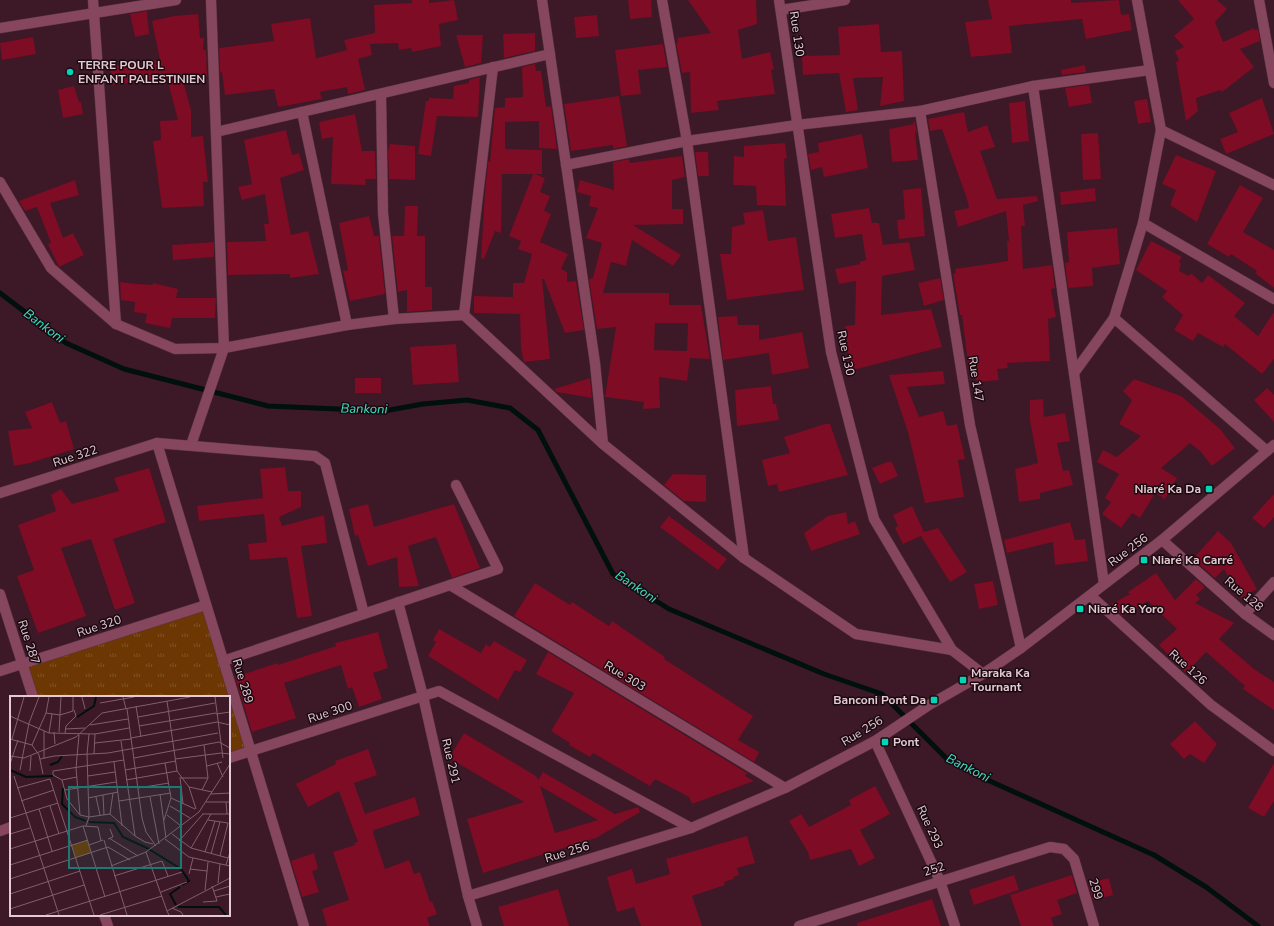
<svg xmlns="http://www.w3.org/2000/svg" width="1274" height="926" font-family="'Nunito Sans',sans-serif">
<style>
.park{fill:url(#park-tufts)}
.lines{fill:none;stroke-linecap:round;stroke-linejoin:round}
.stream{stroke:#00100c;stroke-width:5}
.building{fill:#7d0c24;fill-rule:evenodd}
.minor-casing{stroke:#583442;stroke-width:11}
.tertiary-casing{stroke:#583442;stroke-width:11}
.minor{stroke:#86465e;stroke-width:10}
.tertiary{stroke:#86465e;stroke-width:10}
.poi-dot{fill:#01d5b7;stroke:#1a0a10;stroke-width:1.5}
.labels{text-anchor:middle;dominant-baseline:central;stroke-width:3;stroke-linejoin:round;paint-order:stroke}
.street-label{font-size:12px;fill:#e4cad2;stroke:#1a0a10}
.poi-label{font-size:12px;font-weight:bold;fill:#e4cad2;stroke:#1a0a10;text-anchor:start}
.water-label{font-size:13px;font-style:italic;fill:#3de1c4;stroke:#1a0a10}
.inset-river{fill:none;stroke:#00100c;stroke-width:2}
.inset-road{fill:none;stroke:#805f6b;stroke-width:1}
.view{fill:#1a7a73;fill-opacity:0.15;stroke:#1a7a73;stroke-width:2}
.inset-edge{fill:none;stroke:#e4cad2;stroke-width:2}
</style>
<defs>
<pattern id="park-tufts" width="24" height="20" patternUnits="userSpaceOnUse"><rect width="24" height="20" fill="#6c3702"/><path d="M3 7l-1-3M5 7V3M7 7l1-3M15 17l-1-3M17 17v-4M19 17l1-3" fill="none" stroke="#815326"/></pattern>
</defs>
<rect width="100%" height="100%" fill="#3d1827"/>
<polygon class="park" points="206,605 251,751 229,758 229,697 33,697 23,664"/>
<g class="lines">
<polyline class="stream" points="0,293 66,343 124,369 268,406 384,411 423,404 467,400 510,408 538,430 613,574 669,609 824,674 882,694 946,758 981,777 1154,855 1206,887 1258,926"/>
</g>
<g class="building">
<polygon points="412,0 429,0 429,3 454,0 458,20 439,24 441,46 412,52 411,48 399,50 398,43 370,44 372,55 358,59 365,90 348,94 347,87 320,92 322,99 278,107 274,89 225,95 222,72 220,73 219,48 274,41 271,24 310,18 316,58 329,55 347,50 344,40 375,33 374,5 412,3"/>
<polygon points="628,0 651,0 652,17 630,19"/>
<polygon points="688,0 756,0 757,24 738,30 742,59 770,52 774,69 771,70 775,94 717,101 719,110 691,113 690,72 682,73 676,43 678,43 677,38 711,33"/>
<polygon points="988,0 1071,0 1071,3 1119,0 1121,15 1129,14 1132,30 1086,39 1082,19 1009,26 1012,53 971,57 965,22 992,19"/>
<polygon points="1178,0 1217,0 1227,9 1215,22 1223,42 1254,28 1254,30 1258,29 1260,41 1240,49 1254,67 1222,92 1220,90 1196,98 1198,111 1186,121 1176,62 1179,61 1175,51 1184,47 1174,36 1194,19"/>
<polygon points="147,11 149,34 135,37 130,14"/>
<polygon points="198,14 200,38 204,38 203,50 206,50 207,76 183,81 191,110 191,137 203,136 208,182 203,182 204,206 162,208 153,141 161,140 160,121 178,120 168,82 155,84 155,80 112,85 110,66 160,60 152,21 174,16"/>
<polygon points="597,15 599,36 576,38 574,17"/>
<polygon points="879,24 881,52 902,51 904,101 880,106 883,77 853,78 858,110 846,112 839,73 803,75 802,56 840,55 838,27"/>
<polygon points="535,33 535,51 504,58 503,34"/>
<polygon points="456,35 483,35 481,63 465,67"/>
<polygon points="33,37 36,54 2,60 0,43"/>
<polygon points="663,44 667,67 638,70 641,94 621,96 615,50"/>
<polygon points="535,64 536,71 541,71 546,107 551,106 557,149 539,148 539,121 505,122 505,149 542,150 542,174 535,174 545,178 540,192 550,196 544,211 551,214 540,242 568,254 561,269 567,272 567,282 576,281 584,330 565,333 544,279 542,279 550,359 524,362 521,349 520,314 474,313 474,296 513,297 513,283 524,283 532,254 518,249 521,241 509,236 533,174 502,174 501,233 495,231 484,259 481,258 485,193 488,162 490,162 495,108 505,107 505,98 523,97 522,67"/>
<polygon points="1085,65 1086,72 1062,75 1061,70"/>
<polygon points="480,77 478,117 437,116 431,156 418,154 426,101 429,101 429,98 453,99 454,86 469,83 469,80"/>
<polygon points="1089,85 1092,103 1069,107 1065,88"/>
<polygon points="74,86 79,102 81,102 83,114 63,118 58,90"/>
<polygon points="619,96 627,146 613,149 613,145 571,151 564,104"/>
<polygon points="1262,98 1274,134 1226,154 1220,139 1238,132 1229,113"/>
<polygon points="1147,99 1151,122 1138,124 1134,101"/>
<polygon points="1025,101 1029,141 1012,143 1009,103"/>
<polygon points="964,112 968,132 987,125 995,147 980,151 997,199 1037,196 1038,201 1023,205 1025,226 1021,226 1023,269 1052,265 1055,288 1051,289 1056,317 1048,319 1050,361 1007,363 1008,368 997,369 999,380 977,382 974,370 969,370 962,315 960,315 953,274 956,273 955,269 1008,261 1007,241 1009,241 1006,211 958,227 954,211 969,208 967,199 942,129 930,131 928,119"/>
<polygon points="355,114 362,151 375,151 376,179 365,179 366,185 331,184 333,137 322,139 319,122"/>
<polygon points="913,122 915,122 917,134 915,132 918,160 892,162 889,129 914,124"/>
<polygon points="286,130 292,155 299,153 304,170 280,178 291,235 308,231 319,274 290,278 290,274 228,275 227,242 266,241 264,224 269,224 265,194 242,200 238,187 252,184 244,140"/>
<polygon points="1098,133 1101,179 1083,180 1081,134"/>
<polygon points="862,134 868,168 824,177 822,167 811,170 808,154 819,152 818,143"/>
<polygon points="785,143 787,158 784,159 786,206 757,205 756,186 733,185 734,156 744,157 744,146"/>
<polygon points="390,144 415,146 415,180 389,179 388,151"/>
<polygon points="695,152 708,152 709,176 698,176"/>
<polygon points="1176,155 1216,171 1197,222 1170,205 1176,190 1162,184"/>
<path d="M682 156 685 177 672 180V209H683V224L633 225 681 255 673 266 632 240 626 266 611 262 603 293H669V305H701L710 359 690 358 687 381 659 377 660 408 643 409 644 402 605 397 616 327 597 329 589 279 593 278 602 243 586 238 598 208 589 206 591 196 577 192 580 180 614 190 613 162 629 159 630 163ZM655 323H688L687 351 654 350Z"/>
<polygon points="75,180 79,195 50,203 63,238 73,233 84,255 59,267 48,244 51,243 37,207 25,211 19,201"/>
<polygon points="1240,185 1263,198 1243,232 1274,250 1274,288 1255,273 1257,271 1231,254 1229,257 1207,244"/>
<polygon points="921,188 925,236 899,239 897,220 905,219 903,190"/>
<polygon points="1095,188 1096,201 1061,205 1060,192"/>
<polygon points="405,206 418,206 417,236 425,236 425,287 432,287 432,310 407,312 407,290 398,292 392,236 404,236"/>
<polygon points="869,208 872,223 879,223 883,245 909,242 915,270 882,276 881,315 931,309 942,347 853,370 852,365 849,365 845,326 855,325 856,281 839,284 835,269 860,264 860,262 866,260 862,234 835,238 831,214"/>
<polygon points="763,210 768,241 796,237 804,290 727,300 720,254 731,254 732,227 745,224 743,213"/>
<polygon points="369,216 374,236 379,236 385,294 350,301 343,271 348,270 339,223"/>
<polygon points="1117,228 1120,264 1092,268 1093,286 1068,288 1065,263 1069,262 1067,232"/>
<polygon points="1151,241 1182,257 1179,262 1181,264 1179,271 1189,276 1191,273 1202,283 1208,275 1245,303 1234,316 1258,336 1274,312 1274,359 1262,374 1225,344 1223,347 1198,333 1193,341 1174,330 1183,315 1162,297 1167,291 1136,270"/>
<polygon points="214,242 214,257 173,260 172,245"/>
<polygon points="940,278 944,300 924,306 918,283"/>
<polygon points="120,282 137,284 153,285 153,283 178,289 176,298 216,298 215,318 172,318 170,328 145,323 147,314 134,312 135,302 121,300"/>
<polygon points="737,316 738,325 759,325 759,340 802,332 809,368 772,375 769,353 723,360 718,317"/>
<polygon points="456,344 459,382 413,385 410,347"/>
<polygon points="943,371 945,384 907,387 919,417 943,411 947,426 957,424 965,459 958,460 964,497 925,503 908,432 889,375"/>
<rect x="355" y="378" width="26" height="15"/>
<polygon points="590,378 592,398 557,392 554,389"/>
<polygon points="1134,379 1181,396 1220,429 1235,448 1212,466 1201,452 1190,443 1161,468 1177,478 1165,499 1155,493 1140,518 1132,513 1121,528 1102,514 1111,502 1105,498 1119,474 1097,462 1103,450 1117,457 1141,436 1119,424 1132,400 1123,391"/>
<polygon points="771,386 773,404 776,404 779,420 737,426 735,390"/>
<polygon points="1267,388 1274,395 1274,422 1254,400"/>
<polygon points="1043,399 1044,417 1065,413 1070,441 1057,443 1063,471 1069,470 1073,485 1040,493 1040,499 1019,502 1015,469 1038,463 1030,421 1030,400"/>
<polygon points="52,402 60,423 66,421 74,449 30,463 14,466 8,431 32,428 25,412"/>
<polygon points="825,424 830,424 848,475 779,492 777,484 768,486 762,460 790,453 784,437"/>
<polygon points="887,462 892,462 898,476 880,484 872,468"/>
<polygon points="285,467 288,491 301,491 301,507 279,517 282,526 324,515 327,543 301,546 312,616 297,618 287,557 250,560 248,544 267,542 264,514 199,521 197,506 263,498 260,469"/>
<polygon points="149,468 166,522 113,539 135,603 115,610 91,539 61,548 86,616 38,633 17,576 34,570 18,525 56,511 51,495 61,489 72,504 119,491 114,478"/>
<polygon points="673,474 706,475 706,502 684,501 664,485"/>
<polygon points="1274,494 1274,517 1264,528 1252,518"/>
<polygon points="368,504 374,527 454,504 480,568 452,578 436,537 408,546 419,586 399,587 397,557 368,566 358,535 355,536 349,509"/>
<polygon points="912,506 924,532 938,528 967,572 950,582 921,536 903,544 895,528 898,526 893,515"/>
<polygon points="846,512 848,524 855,521 860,534 811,551 804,533 828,516"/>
<polygon points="669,516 727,559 718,570 660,527"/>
<polygon points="1070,522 1075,540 1085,539 1088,561 1055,565 1053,542 1007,553 1004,540"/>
<polygon points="1218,531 1231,543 1257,589 1241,598 1224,569 1215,578 1193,559"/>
<polygon points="1156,573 1175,600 1196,579 1205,587 1196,595 1200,599 1195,603 1234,623 1219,639 1254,669 1274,682 1274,710 1243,689 1245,686 1206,652 1186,673 1159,645 1177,629 1148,601 1122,616 1114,608 1112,604 1130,594 1128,592"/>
<polygon points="993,581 998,605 979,609 974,584"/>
<polygon points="535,583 570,605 572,602 609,626 612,621 665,657 664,659 753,716 738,740 759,752 754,762 514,616"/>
<polygon points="439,629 481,653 486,644 490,647 494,641 527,660 520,672 515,670 498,700 428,656 436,642 433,640"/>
<polygon points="378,632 388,668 373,673 382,699 359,707 352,687 348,689 341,665 284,683 296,718 252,732 235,677 278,663 278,665 336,646 335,643"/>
<polygon points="548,652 747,773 745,776 754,781 692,804 689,797 655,779 650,786 593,753 590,757 569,745 570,743 551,731 574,693 536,674"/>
<polygon points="1195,721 1217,744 1204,763 1190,754 1184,759 1170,744"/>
<path d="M464 733 536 776 538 780 543 772 615 814 638 807 640 812 596 838 483 873 467 819 524 802 449 758ZM540 786 598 820 555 833Z"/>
<polygon points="368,749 377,775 354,783 365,814 415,797 420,815 374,830 373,833 385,869 409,860 414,874 420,872 430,902 432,901 437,914 427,918 430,926 327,926 322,909 349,900 333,852 355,845 354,843 358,842 339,791 308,807 296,784 336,764 335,761"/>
<polygon points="1274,763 1274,801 1264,817 1248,808"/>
<polygon points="875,786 890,814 860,830 875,858 859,866 851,849 810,860 808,852 789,821 801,814 809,827 851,805 849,800"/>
<polygon points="747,836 755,863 737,868 739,875 733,877 734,879 724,882 725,885 692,896 702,926 641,926 634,907 617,912 607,877 632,869 636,884 670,874 666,859"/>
<polygon points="314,853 318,869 312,871 319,892 302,897 291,861"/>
<polygon points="1014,875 1019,890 974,905 969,890"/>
<polygon points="1072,875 1077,893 1057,900 1062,914 1051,918 1054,926 1021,926 1010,895"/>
<polygon points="1109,878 1113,895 1093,900 1088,883"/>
<polygon points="558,889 569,926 504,926 498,907"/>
<polygon points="932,899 941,926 857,926 857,923"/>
</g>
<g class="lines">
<g class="minor-casing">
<g id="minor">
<polyline points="93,0 116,324"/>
<polyline points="542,0 595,363 603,444"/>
<polyline points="662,0 687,141 744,558"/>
<polyline points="779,0 831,352 874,519 952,650 983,674"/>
<polyline points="1259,0 1274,83"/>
<polyline points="781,10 845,0"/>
<polyline points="0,28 176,0"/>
<polyline points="1033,86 1104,584"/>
<polyline points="381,94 383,213 394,319"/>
<polyline points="920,111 970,425 1021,648"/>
<polyline points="302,112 347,325"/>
<polyline points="1161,130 1274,185"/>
<polyline points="216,132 550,54"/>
<polyline points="566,165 687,141 797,125 920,111 1033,86 1150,70"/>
<polyline points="0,182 51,268 116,324 175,349 224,348 347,325 394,319 464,315 603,444 744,558 856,634 952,650"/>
<polyline points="1143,223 1274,299"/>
<polyline points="464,315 493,67"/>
<polyline points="1114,318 1267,451"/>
<polyline points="1074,373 1114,318 1143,223 1161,130 1137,0"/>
<polyline points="157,443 304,926"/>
<polyline points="191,445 224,348 211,0"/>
<polyline points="0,493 157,443 315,456 325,463 364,614"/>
<polyline points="1162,540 1245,614 1274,635"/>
<polyline points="450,585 785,788"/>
<polyline points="0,594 33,697"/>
<polyline points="1091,596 1211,705 1274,751"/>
<polyline points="398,602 423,696 468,896"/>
<polyline points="1245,614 1274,582"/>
<polyline points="223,661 498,569 456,485"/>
<polyline points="0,671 206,605"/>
<polyline points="875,741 940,881 955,926"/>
<polyline points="229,758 439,691 691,828"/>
<polyline points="0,831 11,827"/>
<polyline points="104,915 108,926"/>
<polyline points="799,926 1050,847 1064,849 1074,859 1094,926"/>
</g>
</g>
<g class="tertiary-casing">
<polyline id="tertiary" points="477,926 468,896 691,828 785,788 875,741 929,705 983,674 1021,648 1162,540 1274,445"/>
</g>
<use href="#minor" class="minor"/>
<use href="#tertiary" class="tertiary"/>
</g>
<g class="poi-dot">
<circle cx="70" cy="72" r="4"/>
<rect x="1205" y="485" width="8" height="8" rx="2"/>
<rect x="1140" y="556" width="8" height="8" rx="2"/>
<rect x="1076" y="605" width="8" height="8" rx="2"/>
<rect x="959" y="676" width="8" height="8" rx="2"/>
<rect x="930" y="696" width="8" height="8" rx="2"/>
<rect x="881" y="738" width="8" height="8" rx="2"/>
</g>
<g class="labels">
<g class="street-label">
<text transform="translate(797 34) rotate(82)">Rue 130</text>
<text transform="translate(846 353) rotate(78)">Rue 130</text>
<text transform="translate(976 379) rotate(81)">Rue 147</text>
<text transform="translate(75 456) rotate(-18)">Rue 322</text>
<text transform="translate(1128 550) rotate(-37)">Rue 256</text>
<text transform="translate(1244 594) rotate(40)">Rue 128</text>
<text transform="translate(99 626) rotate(-18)">Rue 320</text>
<text transform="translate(29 642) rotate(72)">Rue 287</text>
<text transform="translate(1188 667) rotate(42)">Rue 126</text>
<text transform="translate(625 676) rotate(31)">Rue 303</text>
<text transform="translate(243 681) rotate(73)">Rue 289</text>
<text transform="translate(330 712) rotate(-18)">Rue 300</text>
<text transform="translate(862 731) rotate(-31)">Rue 256</text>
<text transform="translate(451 761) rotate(77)">Rue 291</text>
<text transform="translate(930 827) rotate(65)">Rue 293</text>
<text transform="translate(567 852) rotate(-17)">Rue 256</text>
<text transform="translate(934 869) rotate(-17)">252</text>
<text transform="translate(1096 889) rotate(73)">299</text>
</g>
<g class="poi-label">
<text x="78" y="65">TERRE POUR L<tspan x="78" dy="14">ENFANT PALESTINIEN</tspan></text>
<text x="1201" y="489" text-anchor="end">Niaré Ka Da</text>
<text x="1152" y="560">Niaré Ka Carré</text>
<text x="1088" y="609">Niaré Ka Yoro</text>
<text x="971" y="673">Maraka Ka<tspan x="971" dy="14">Tournant</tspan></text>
<text x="926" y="700" text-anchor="end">Banconi Pont Da</text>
<text x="893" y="742">Pont</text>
</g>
<g class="water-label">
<text transform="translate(44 326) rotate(37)">Bankoni</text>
<text transform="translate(364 409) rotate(1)">Bankoni</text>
<text transform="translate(636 587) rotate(34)">Bankoni</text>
<text transform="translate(968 768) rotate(27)">Bankoni</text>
</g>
</g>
<g transform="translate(10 696)">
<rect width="220" height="220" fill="#3d1827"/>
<path d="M78 144 81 157 66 162 61 149Z" fill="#6c3702"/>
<path class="inset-river" d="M67 21 84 10 86 1M40 69 48 66 52 60M0 74 16 81 43 80M53 92 52 108 65 121 76 125M79 126 104 127 113 141 137 152 171 173 179 185 172 189M166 209 160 198 170 191M168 211H209L216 219"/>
<path class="inset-road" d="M72 1 75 13M113 1 116 13M205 1 213 62M157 5 167 75 179 91 186 113M90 7 124 1M126 10 131 41M117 13 132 122 136 136 146 150M36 17 50 19 63 15V1M206 18 220 16M0 20 39 37 85 38 119 32M128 21 205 7M80 29 118 23M129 30 206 17M55 33 75 32M44 36 45 48M49 36 51 1M39 37 42 18M55 37 56 30 66 20 64 14M69 39 66 72 70 119M121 42 207 26 220 29M0 43 22 49 29 59 33 78M2 43 14 1M111 45 125 140M85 47 121 43M22 49 36 17 39 1M194 49 198 82M84 58 85 38M0 60 14 62 66 41 92 17 180 1M34 62V35M124 62 209 46 220 52M30 63 44 60 98 57 208 37M165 63 211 57 220 58M104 66 112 130M207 67 213 81M0 68 8 44M197 70 212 66M10 74 19 27 29 1M115 74 166 65M20 75 21 60M4 80 49 219M78 80 105 76M67 81 52 84 43 79V75L114 64M170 81 173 108M171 82H198L192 94M52 84 57 103 70 119 79 121 100 118 125 140 135 146 143 148M116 84 167 75M179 91 202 96M7 92 40 83 84 219M128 92 159 87M55 94 106 86M150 98 156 142M201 98 220 97M93 99 94 119M86 101 90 119M140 101 149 148M78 102 108 96M161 102 185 113M11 105 44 94M109 105 161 97M196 106H220M216 106 217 118M40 110 49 138M160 110 180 122M29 113 42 155M100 118 103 97M192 118H220M157 119 171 130M0 122 48 107M154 124 161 102 155 67M198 124 218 127M73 130 95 201M76 130 79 121 77 58 79 38M0 138 20 132M162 138 181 152 218 162M99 142 128 160M98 143 103 141 100 133M155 143 179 161 220 170M94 144 117 219M169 145 193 118M79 149 93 144M181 152 201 118M0 153 73 130 88 131 91 145M136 156 157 215M195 156 205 125M201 158 210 126M210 160 218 127M0 169 78 144M216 169 220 156M101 170 136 156 189 116 220 68M180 173 197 175M179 178 183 162M104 180 152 165 158 180M0 183 98 151 120 164M208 187 210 168M195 194 198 166M204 195 220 190M151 196 177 186M0 198 70 175M206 201 220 198M193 206 207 205 202 190M162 212 171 216 173 219M0 213 74 189M36 219 172 176M90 219 152 200M159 219 157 215 220 182"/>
<path class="view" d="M59 91H171V172H59Z"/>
<rect width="220" height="220" class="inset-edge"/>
</g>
</svg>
